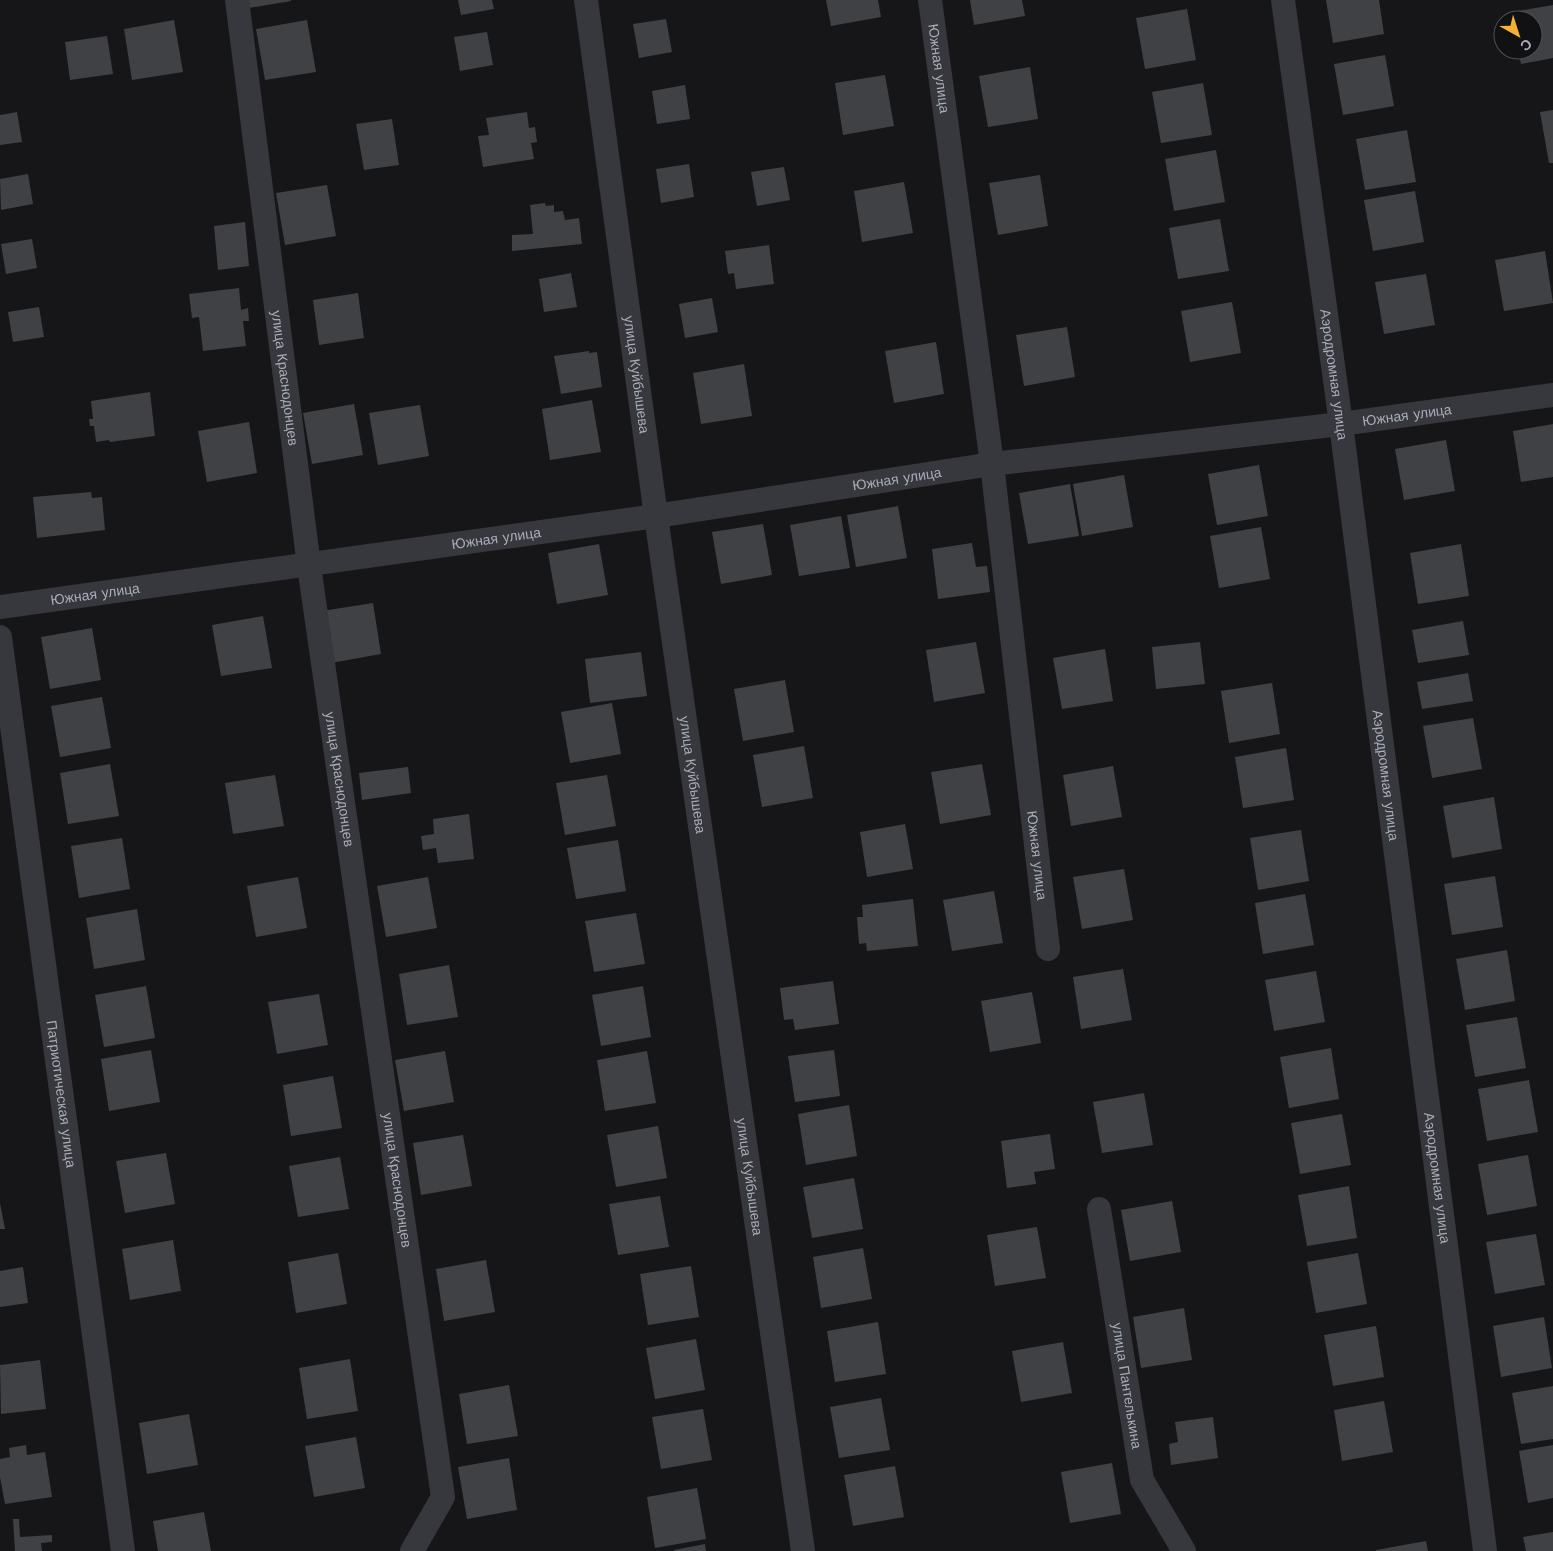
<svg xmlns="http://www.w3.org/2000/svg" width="1553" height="1551" font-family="'Work Sans',sans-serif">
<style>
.building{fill:#404145}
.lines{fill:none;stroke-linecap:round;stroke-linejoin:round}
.street{stroke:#37383d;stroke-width:24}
.labels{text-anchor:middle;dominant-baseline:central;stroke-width:4;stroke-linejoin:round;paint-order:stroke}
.street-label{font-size:14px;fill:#a8adb8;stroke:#111113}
</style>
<rect width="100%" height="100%" fill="#161618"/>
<g class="building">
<polygon points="247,0 291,0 291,1 249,8"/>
<polygon points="458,0 492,0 494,9 461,15"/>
<polygon points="826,0 878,0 881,17 831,26"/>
<polygon points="970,0 1022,0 1025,16 974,25"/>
<polygon points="1326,0 1379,0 1384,34 1333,43"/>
<polygon points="1553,5 1553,58 1521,64 1518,50 1533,50 1533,20 1513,20 1512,12"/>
<polygon points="1187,9 1196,60 1145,69 1136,18"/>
<polygon points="666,19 672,52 639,58 633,24"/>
<polygon points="174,20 183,72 132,80 124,29"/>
<polygon points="307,20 316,72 265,80 256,29"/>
<polygon points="487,32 493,65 460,71 454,37"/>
<polygon points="107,36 113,74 70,80 65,42"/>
<polygon points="1385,55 1394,106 1343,115 1334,64"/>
<polygon points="1030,67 1038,119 988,127 979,76"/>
<polygon points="885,75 894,126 843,135 835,83"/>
<polygon points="1203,83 1212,135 1161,143 1152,92"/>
<polygon points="685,85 690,119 657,124 652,91"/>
<polygon points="1553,110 1553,163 1549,163 1540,112"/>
<polygon points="17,112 22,142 0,145 0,115"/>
<polygon points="527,112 529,128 535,127 537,142 531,143 534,159 483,167 478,136 489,135 486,118"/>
<polygon points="392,119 399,165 364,170 356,124"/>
<polygon points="1407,130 1416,182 1365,190 1356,139"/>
<polygon points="1216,150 1225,202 1174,211 1165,159"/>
<polygon points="689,164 694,197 661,203 656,169"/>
<polygon points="784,167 790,200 757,206 751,172"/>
<polygon points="28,174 33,204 1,210 0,179"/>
<polygon points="1040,175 1048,226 998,235 989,183"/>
<polygon points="904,182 913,233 862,242 854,191"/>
<polygon points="327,185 336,236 285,245 276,193"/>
<polygon points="1415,191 1424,242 1373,251 1364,200"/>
<polygon points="545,203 546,206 554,205 554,212 563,211 565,220 579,218 582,244 512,251 512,235 533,234 530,205"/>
<polygon points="1220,219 1229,271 1178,279 1169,228"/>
<polygon points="245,222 249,266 218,270 214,226"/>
<polygon points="32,239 37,268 6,274 1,244"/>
<polygon points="769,245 774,284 736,289 734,273 728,274 725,251"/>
<polygon points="1545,251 1553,303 1504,311 1495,260"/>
<polygon points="571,273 577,307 544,312 539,279"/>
<polygon points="1426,274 1435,325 1384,334 1375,282"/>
<polygon points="239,288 241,310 248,308 249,321 243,321 246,346 203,351 199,317 192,318 189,294"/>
<polygon points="358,293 364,338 319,345 313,300"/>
<polygon points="712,298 718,332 685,338 679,304"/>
<polygon points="1232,302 1241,353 1190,362 1181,311"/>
<polygon points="39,307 44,337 13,342 8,312"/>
<polygon points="1067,327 1075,377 1024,386 1016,335"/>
<polygon points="936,342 944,394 894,403 885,351"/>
<polygon points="589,351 589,353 597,352 602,387 561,394 554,356"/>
<polygon points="744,364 752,416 701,424 693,373"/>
<polygon points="150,392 155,436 110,442 109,440 96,442 94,426 90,426 89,419 93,419 91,401"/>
<polygon points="592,400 601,452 550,460 542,409"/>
<polygon points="354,404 363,455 312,464 303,413"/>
<polygon points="420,405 429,456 378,465 369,413"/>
<polygon points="249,422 257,473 207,482 198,431"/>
<polygon points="1553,424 1553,477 1521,482 1513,431"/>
<polygon points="1446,440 1455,491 1404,500 1395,449"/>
<polygon points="1259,465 1268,516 1217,525 1208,474"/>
<polygon points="1124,475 1133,527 1082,536 1073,484"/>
<polygon points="1070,484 1079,536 1028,544 1019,493"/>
<polygon points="91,492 92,498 102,497 105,530 37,538 33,497"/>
<polygon points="898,506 907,558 856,567 847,515"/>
<polygon points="841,516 850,568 799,576 790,525"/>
<polygon points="763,524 772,575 721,584 712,532"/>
<polygon points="1261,527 1270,579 1219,588 1210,536"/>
<polygon points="972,543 976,567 987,566 990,592 938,599 932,549"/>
<polygon points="599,544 608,595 557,604 548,553"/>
<polygon points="1461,544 1469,596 1418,604 1410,553"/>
<polygon points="373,603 381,654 331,663 322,611"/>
<polygon points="263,616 272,668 221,676 212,625"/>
<polygon points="1463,621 1469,655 1418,663 1412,630"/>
<polygon points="92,628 101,680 50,689 41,637"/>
<polygon points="976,642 985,693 934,702 926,650"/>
<polygon points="1200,642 1205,684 1156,689 1152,647"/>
<polygon points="1105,649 1113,701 1062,709 1053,658"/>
<polygon points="641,652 647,696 590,703 585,659"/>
<polygon points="1468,673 1473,701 1422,709 1417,682"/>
<polygon points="785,680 794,732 743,741 734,689"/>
<polygon points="1272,683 1280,734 1229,743 1221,691"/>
<polygon points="102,697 111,748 60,757 51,706"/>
<polygon points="612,703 621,754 570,763 561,712"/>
<polygon points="1473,718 1482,769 1432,778 1423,726"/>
<polygon points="804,746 813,798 762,807 753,755"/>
<polygon points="1286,748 1294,800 1243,808 1235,757"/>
<polygon points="110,764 119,816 68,824 60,773"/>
<polygon points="982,764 991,815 940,824 931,772"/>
<polygon points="1113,766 1122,817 1071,826 1063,775"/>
<polygon points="408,767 411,793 362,800 359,773"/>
<polygon points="275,775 284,826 233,834 225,783"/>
<polygon points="607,775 616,826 565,835 556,783"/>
<polygon points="1494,797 1502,849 1452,858 1443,806"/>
<polygon points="469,814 474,859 438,863 436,848 423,850 421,836 434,834 433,819"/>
<polygon points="905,824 913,869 867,877 860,832"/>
<polygon points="1301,830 1309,881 1258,890 1250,838"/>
<polygon points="122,838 130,889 79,898 71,846"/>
<polygon points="618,840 626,891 576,899 567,848"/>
<polygon points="1124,869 1133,920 1082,929 1073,877"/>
<polygon points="1495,876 1503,927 1452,935 1444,884"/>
<polygon points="298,877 307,928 256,937 247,886"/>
<polygon points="428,877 437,928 386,937 377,886"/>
<polygon points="994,891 1003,943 952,951 943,900"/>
<polygon points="1305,894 1314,945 1263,954 1255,903"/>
<polygon points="913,899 918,946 867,951 866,943 859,944 857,917 863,917 862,905"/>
<polygon points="137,909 145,960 94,969 86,918"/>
<polygon points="636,913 645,964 594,972 585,921"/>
<polygon points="1507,950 1515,1001 1465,1010 1456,959"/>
<polygon points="449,965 458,1017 407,1025 399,974"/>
<polygon points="1123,969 1132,1020 1081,1029 1073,977"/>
<polygon points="1316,971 1325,1022 1274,1031 1265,980"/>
<polygon points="833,981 839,1024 795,1030 793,1019 784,1020 780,988"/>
<polygon points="146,986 155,1038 104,1047 95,995"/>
<polygon points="643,986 651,1037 601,1046 592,995"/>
<polygon points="1032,992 1041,1043 990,1052 981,1001"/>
<polygon points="319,994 328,1045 277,1054 268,1002"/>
<polygon points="1517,1017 1526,1068 1475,1077 1466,1025"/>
<polygon points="1331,1048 1339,1099 1289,1108 1280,1057"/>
<polygon points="151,1050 160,1102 109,1111 101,1059"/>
<polygon points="834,1050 840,1096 795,1102 788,1056"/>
<polygon points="445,1051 454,1102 404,1111 395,1060"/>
<polygon points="647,1051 656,1103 605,1111 597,1060"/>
<polygon points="333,1076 342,1128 291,1136 283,1085"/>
<polygon points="1529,1080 1538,1132 1487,1141 1478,1089"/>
<polygon points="1144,1093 1153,1145 1102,1153 1093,1102"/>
<polygon points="849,1105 857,1156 806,1165 798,1114"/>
<polygon points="1342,1114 1351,1165 1300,1174 1291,1123"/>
<polygon points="658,1126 667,1178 616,1187 607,1135"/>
<polygon points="1050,1134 1055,1169 1034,1172 1036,1184 1007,1188 1001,1141"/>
<polygon points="463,1135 472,1186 421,1195 413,1143"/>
<polygon points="166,1153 175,1204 125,1213 116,1161"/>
<polygon points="1528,1155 1537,1206 1487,1215 1478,1164"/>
<polygon points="340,1157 349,1209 298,1217 289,1166"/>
<polygon points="854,1178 863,1229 812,1238 803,1187"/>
<polygon points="1349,1186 1357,1238 1307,1246 1298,1195"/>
<polygon points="660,1196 669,1247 618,1255 609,1204"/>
<polygon points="1172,1201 1181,1252 1130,1261 1121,1210"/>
<polygon points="0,1203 5,1229 0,1229"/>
<polygon points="1037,1227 1046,1278 995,1286 987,1235"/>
<polygon points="1536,1234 1545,1285 1495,1294 1486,1242"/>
<polygon points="173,1240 181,1291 130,1300 122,1249"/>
<polygon points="863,1248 872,1299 821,1308 813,1257"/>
<polygon points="338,1253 347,1304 296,1313 288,1262"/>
<polygon points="1358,1253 1367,1304 1316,1313 1307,1262"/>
<polygon points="486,1260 495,1312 444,1321 436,1269"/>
<polygon points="691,1266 699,1317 648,1325 640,1274"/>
<polygon points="23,1267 28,1303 0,1307 0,1271"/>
<polygon points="1184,1308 1192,1360 1141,1368 1133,1317"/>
<polygon points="1544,1317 1552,1368 1501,1377 1493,1326"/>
<polygon points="878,1322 886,1374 835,1382 827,1331"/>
<polygon points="1376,1326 1384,1377 1333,1386 1324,1335"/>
<polygon points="696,1339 705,1390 655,1399 646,1348"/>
<polygon points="1063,1342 1072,1393 1021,1402 1012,1351"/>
<polygon points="350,1359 358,1411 307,1419 299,1368"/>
<polygon points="40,1360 46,1409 1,1414 0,1365"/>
<polygon points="509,1385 518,1436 467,1444 459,1394"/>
<polygon points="1553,1386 1553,1439 1521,1444 1512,1393"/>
<polygon points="881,1398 890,1450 839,1458 830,1407"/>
<polygon points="1384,1401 1393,1452 1342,1461 1334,1410"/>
<polygon points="703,1409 712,1460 661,1469 652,1417"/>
<polygon points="189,1414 198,1465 147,1474 139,1423"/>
<polygon points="1213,1417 1218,1458 1171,1465 1169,1444 1178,1442 1175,1422"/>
<polygon points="356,1437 365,1488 314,1497 305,1446"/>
<polygon points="26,1445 27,1455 45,1452 52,1497 5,1504 0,1477 0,1459 10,1457 9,1448"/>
<polygon points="1553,1445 1553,1498 1528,1503 1519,1451"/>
<polygon points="509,1458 517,1510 467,1519 458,1467"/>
<polygon points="1112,1463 1121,1514 1070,1523 1061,1472"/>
<polygon points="895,1466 904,1517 853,1526 844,1475"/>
<polygon points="697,1488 706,1539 655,1548 647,1497"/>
<polygon points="204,1512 211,1551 158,1551 153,1521"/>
<polygon points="13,1519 19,1519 20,1537 52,1535 52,1542 41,1543 42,1551 15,1551"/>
<polygon points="1553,1532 1553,1551 1526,1551 1523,1537"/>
<polygon points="1426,1541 1428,1551 1376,1551 1376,1550"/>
<polygon points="705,1544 706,1551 674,1551 674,1550"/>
</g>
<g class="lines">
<g class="street">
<path id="s1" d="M237 0 309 566 443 1497 412 1551"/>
<path id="s2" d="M586 0 656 516 803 1551"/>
<path id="s3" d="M930 0 992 464 1048 949"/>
<path id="s4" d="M1283 0 1341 424 1485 1551"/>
<path id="s5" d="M0 607 656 516 992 464 1341 424 1553 395"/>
<path id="s6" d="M0 637 123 1551"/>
<path id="s7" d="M1099 1209 1142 1480 1184 1551"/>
</g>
</g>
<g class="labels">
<g class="street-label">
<text stroke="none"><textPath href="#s3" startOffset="69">Южная улица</textPath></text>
<text stroke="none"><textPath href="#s4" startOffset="378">Аэродромная улица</textPath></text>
<text stroke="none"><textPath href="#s2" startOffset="378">улица Куйбышева</textPath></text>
<text stroke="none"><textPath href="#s1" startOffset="381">улица Краснодонцев</textPath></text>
<text stroke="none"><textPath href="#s5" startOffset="1420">Южная улица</textPath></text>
<text stroke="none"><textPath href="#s5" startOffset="906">Южная улица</textPath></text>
<text stroke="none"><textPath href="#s5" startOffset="501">Южная улица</textPath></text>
<text stroke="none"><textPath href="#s5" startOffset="96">Южная улица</textPath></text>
<text stroke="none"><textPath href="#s4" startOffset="782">Аэродромная улица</textPath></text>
<text stroke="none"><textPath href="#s2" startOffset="782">улица Куйбышева</textPath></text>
<text stroke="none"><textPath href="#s1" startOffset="786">улица Краснодонцев</textPath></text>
<text stroke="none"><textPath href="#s3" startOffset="862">Южная улица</textPath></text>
<text stroke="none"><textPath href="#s6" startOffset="461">Патриотическая улица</textPath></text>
<text stroke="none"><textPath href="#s2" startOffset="1188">улица Куйбышева</textPath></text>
<text stroke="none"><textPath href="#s4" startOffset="1188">Аэродромная улица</textPath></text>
<text stroke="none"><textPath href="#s1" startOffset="1191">улица Краснодонцев</textPath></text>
<text stroke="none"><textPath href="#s7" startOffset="179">улица Пантелькина</textPath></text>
</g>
</g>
<g transform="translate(1518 35) rotate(141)"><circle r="24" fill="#111113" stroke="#4d4f55"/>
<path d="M0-4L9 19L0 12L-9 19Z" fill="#f2b134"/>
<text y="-8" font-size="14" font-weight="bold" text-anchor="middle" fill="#a8adb8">С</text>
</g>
</svg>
